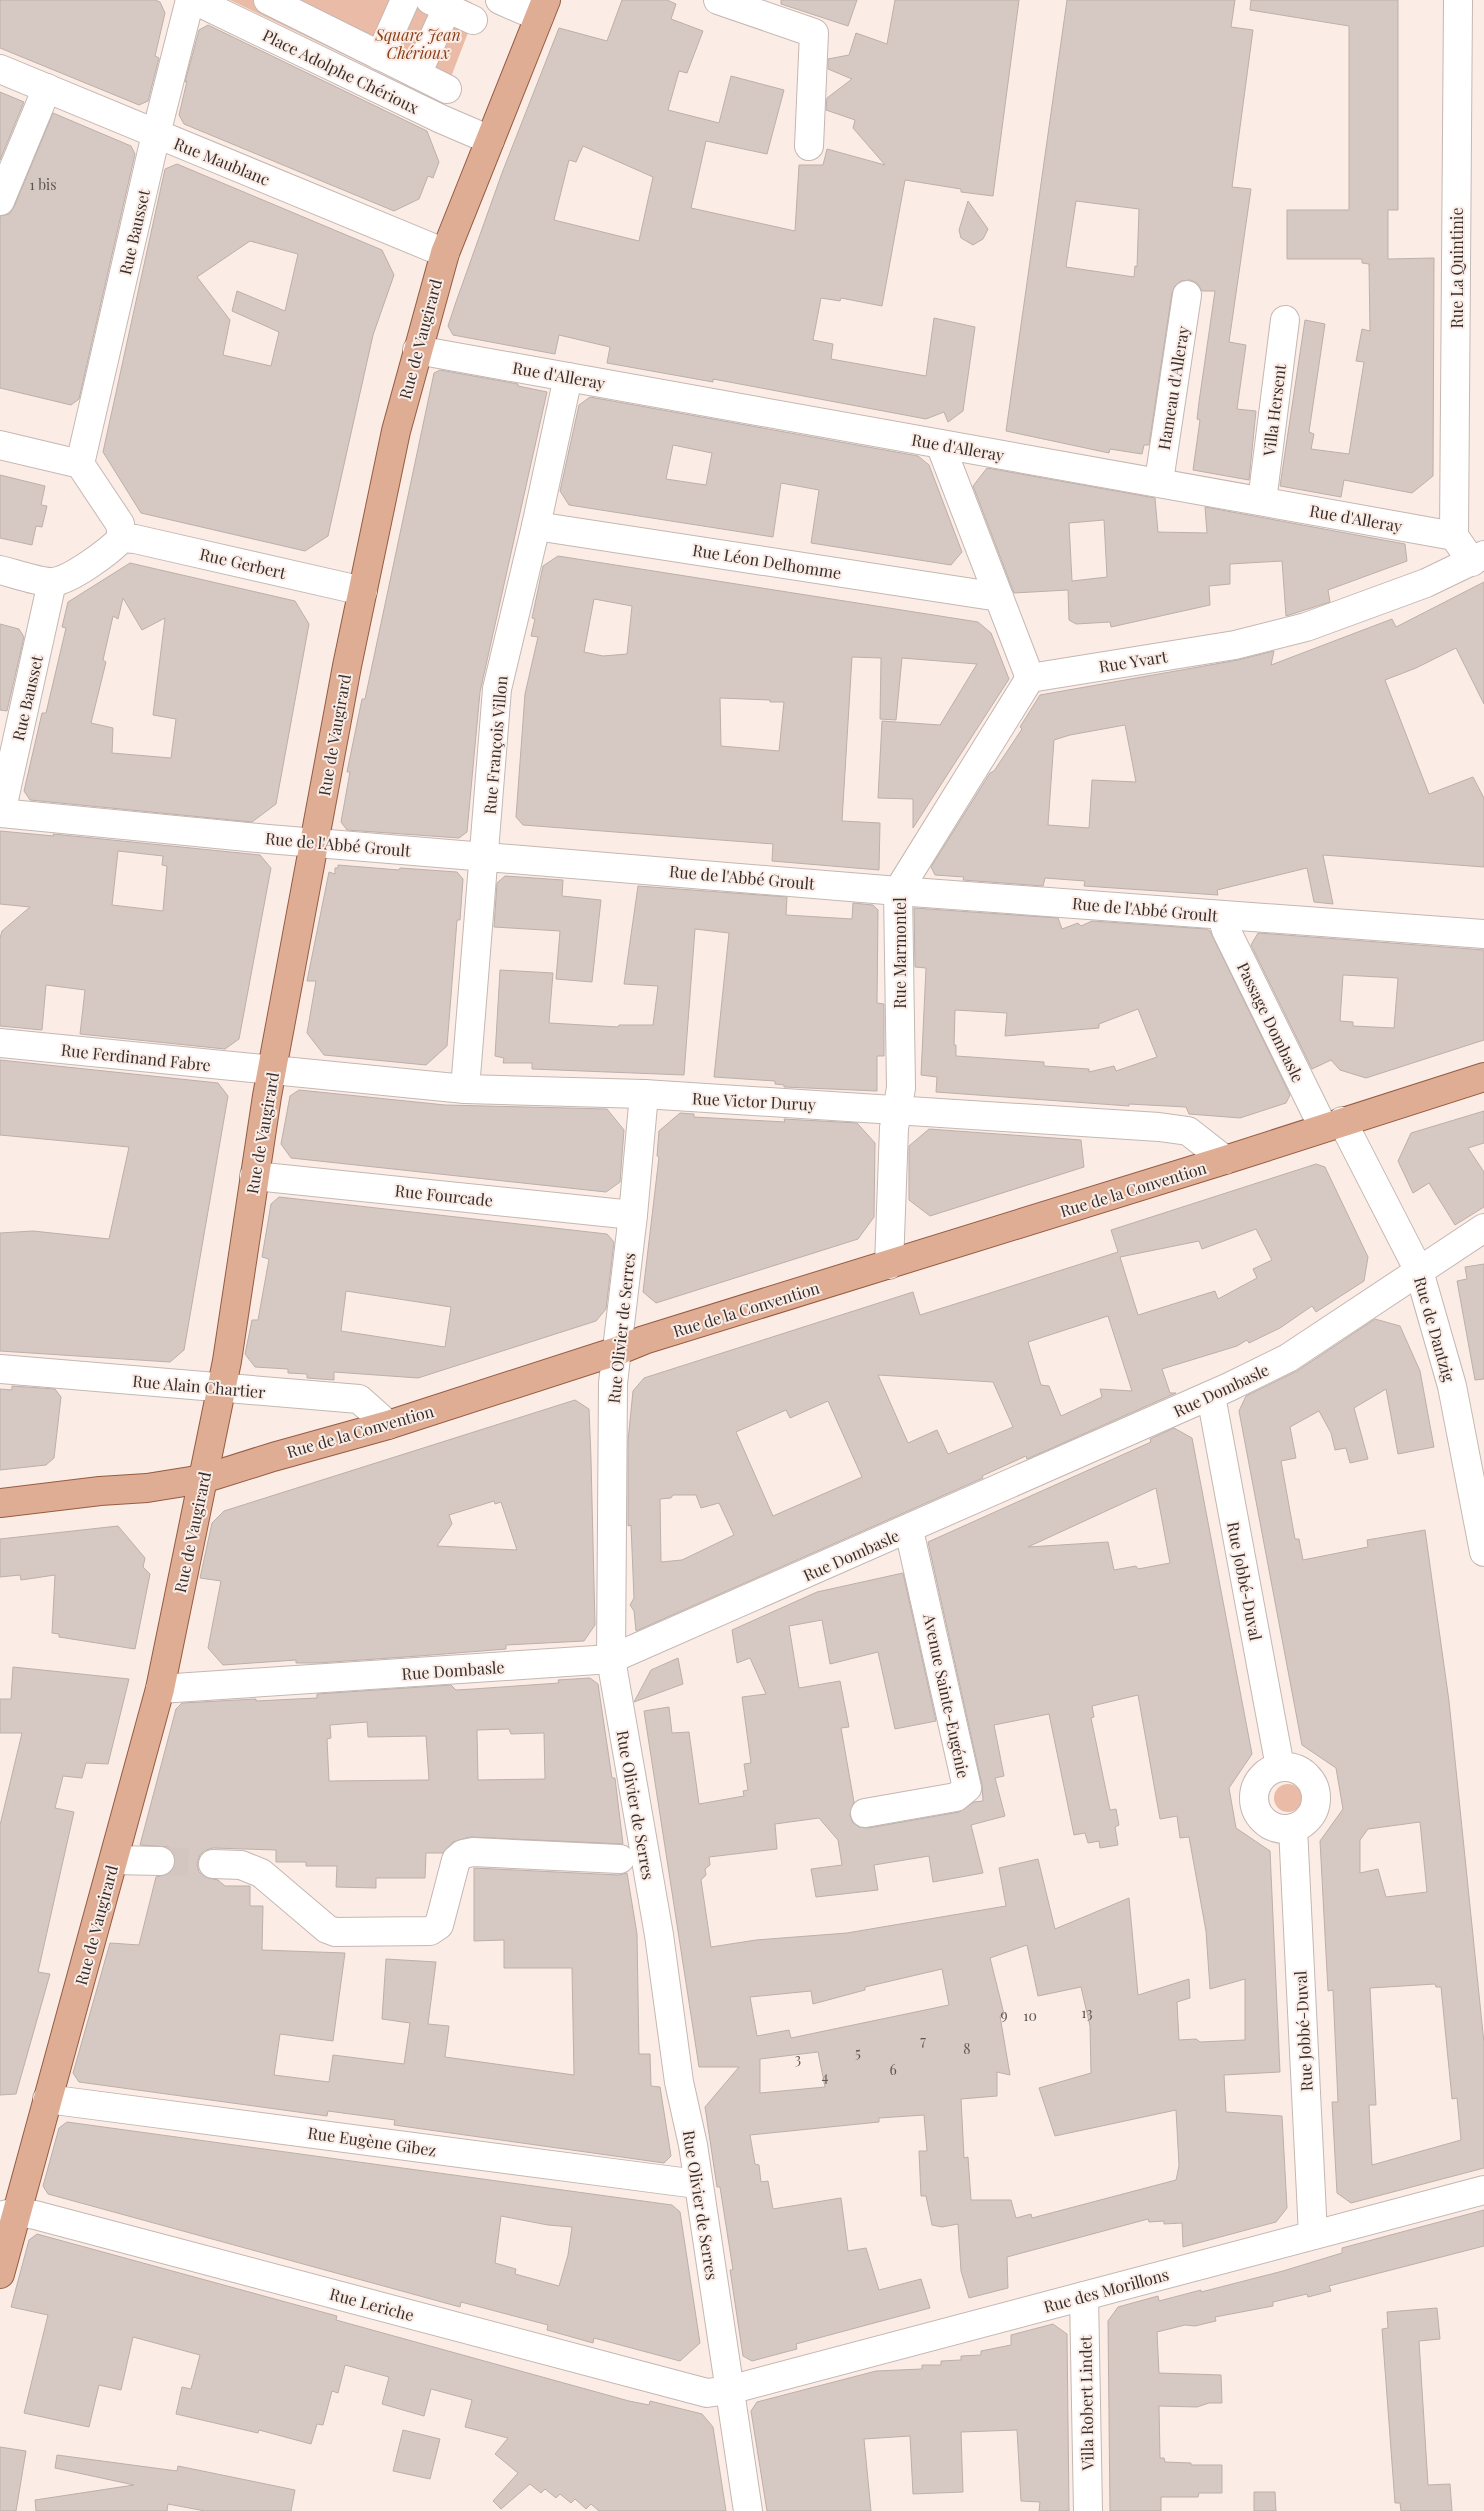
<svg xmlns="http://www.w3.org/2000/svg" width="1484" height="2511" font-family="'Playfair Display',serif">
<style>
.green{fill:#eabba7}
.building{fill:#d6c8c2;stroke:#bdafa9;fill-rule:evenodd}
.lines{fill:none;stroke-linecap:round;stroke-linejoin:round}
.minor-tunnel{stroke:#d3c6c1;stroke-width:28;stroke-dasharray:28 14;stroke-linecap:butt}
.minor-casing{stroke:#c5b7b1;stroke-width:30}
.major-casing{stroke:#965c41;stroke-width:30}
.minor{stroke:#fff;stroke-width:28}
.major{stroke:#dfac94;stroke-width:28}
.labels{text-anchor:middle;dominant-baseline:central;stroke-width:4;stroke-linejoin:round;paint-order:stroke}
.number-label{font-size:14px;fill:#5d5552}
.park-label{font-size:16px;font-style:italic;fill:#8a3f18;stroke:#fbece6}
.street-label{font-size:16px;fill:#352f2d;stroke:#fbece6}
</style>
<rect width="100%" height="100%" fill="#fbece6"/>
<g class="green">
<polygon points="230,0 466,0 472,3 476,12 444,95 434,98"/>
<circle cx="1288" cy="1798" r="14"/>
</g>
<g class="building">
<polygon points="0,0 155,0 160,2 165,13 155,56 159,58 148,101 139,105 0,48"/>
<path d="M622 0H667L676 4 671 19 703 31 687 73 679 71 668 110 719 123 731 76 784 90 767 154 706 141 691 208 795 231 799 165H823L827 149 885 165 853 128 855 120 826 110 827 98 852 79 828 69V59L849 55 856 33 887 44 895 0H1019L993 196 961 192V189L905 180 882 306 841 298 840 301 821 298 813 340 833 344 831 359 926 376 934 318 975 327 963 411 948 422 944 412 926 419 713 379V382L607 363 610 347 559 335 555 354 453 335 448 326 456 302 502 173 559 28 607 41ZM583 146 653 177 639 241 554 220 569 160 576 162Z"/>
<polygon points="781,0 857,0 848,26 781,4"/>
<path d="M1067 0H1235L1231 27 1253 30 1232 187 1251 189 1229 342 1246 345 1237 409 1256 411 1249 480 1193 470 1200 420 1197 419 1199 402 1215 291H1202L1197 283 1190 280 1181 281 1175 286 1172 293 1149 445H1144L1142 454 1110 449 1109 453 1006 431ZM1076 201 1139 209 1137 267 1135 266 1134 277 1066 267Z"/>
<polygon points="1251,0 1398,0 1398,210 1388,210 1388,259 1434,258 1433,476 1412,493 1344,480 1341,497 1280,486 1305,320 1325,324 1309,432 1314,434 1311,449 1349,454 1364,362 1356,361 1362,329 1370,331 1369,264 1362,263 1362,259 1287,259 1287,210 1349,210 1349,26 1250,10"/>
<polygon points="208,25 427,131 439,162 433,178 428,176 419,199 394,211 184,124 179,115 187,81 185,82 199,30"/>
<polygon points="0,92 24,102 0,160"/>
<polygon points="53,113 131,146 135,154 79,399 71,405 0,388 0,216 9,214 14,207"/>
<path d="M177 164 382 250 394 275 373 335 328 536 305 551 141 513 103 452 165 169ZM250 241 298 254 285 311 237 291 232 311 279 332 271 366 223 355 230 320 197 277Z"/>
<polygon points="968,201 988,229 983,239 973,245 961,238 959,230"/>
<polygon points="440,370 518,384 518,386 547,392 480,692 467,832 459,838 347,830 341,822 350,772 347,772 362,699 365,699 434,373"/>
<path d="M590 397 918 456 929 465 962 552 951 565 811 543 819 490 781 483 773 537 569 505 560 491 579 405ZM673 445 712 453 706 485 666 479Z"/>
<path d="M987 468 1155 498 1158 532 1207 533 1205 507 1405 544 1407 561 1328 590 1330 602 1286 616 1282 561 1230 564V584L1209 586 1210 605 1111 627 1110 622 1076 624 1069 620 1068 590 1014 593 973 486ZM1104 520 1107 577 1072 581 1069 523Z"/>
<polygon points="0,475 45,486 41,505 47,506 42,527 36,526 32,545 0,538"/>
<path d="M558 556 978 622 991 633 1009 679 913 828V799L878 798 882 721 940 725 977 664 902 658 896 720 880 719 881 658 852 657 842 821 880 823 879 870 772 861 773 844 523 825 516 817 525 694 538 637 531 636 535 619 532 618 543 566ZM594 599 632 606 627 654 603 656 584 652ZM720 698 770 700V702H784L779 751 721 746Z"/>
<path d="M130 563 295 601 309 624 276 804 252 822 30 800 24 791 42 713H46L66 628 62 627 68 602ZM123 598 142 630 165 618 153 715 176 719 171 758 112 753 113 728 91 723 106 662 103 660 113 616 118 619Z"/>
<path d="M1484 582V704L1456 648 1416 668 1385 680 1429 794 1473 777 1484 798V867L1323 855 1333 904 1314 902 1307 868 1217 890 1218 895 1084 886 1085 881 1045 878 1043 886 963 880 964 877 935 875 931 867 990 773 994 771 1022 729 1020 727 1040 695 1238 660 1274 651 1271 665 1392 619 1396 627ZM1125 725 1136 782 1092 780 1089 828 1048 825 1054 740 1070 735Z"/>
<polygon points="0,624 19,629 24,637 7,711 0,710"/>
<path d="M0 831 54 836 53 834 260 855 271 868 239 1039 225 1049 80 1034 85 990 46 985 42 1030 0 1026V938L2 931 30 907 0 904ZM118 851 163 856 162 865 167 866 163 911 112 905Z"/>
<polygon points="338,865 399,870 400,868 457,872 463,879 460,920 457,920 447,1046 426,1065 324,1055 307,1033 316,981 307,981 329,872 335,874 335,868 338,868"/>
<polygon points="505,876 563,880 562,896 601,900 592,982 556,979 560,931 494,927 497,883"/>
<polygon points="638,886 787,897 786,915 852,919 853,903 873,905 878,910 877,1003 884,1004 884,1056 877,1056 877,1091 784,1087 784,1085 775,1084 775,1081 714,1077 729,933 695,929 684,1075 532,1069 532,1063 503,1063 504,1058 495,1056 500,970 553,973 549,1023 618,1027 619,1025 653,1025 658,986 624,984"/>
<path d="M914 908 1058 918 1062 929 1078 923 1081 926 1092 921 1207 929 1210 931 1290 1095 1286 1103 1240 1118 1189 1114 1186 1107 1129 1104V1106L936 1092 937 1077 921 1075 926 968 915 967ZM1138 1009 1157 1057 1116 1071 1114 1066 1089 1072V1069L1044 1066V1062L956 1056V1045H954L955 1010 1007 1013 1005 1036 1099 1028V1024Z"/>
<path d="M1258 933 1484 950V1040L1366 1078 1340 1070 1331 1060 1312 1069 1251 945ZM1343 975 1398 978 1394 1028 1353 1026V1022L1340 1021Z"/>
<polygon points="0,1060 218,1083 228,1096 184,1350 170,1362 0,1351 0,1233 33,1231 109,1239 129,1147 0,1135"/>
<polygon points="299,1090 445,1105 607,1109 624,1130 620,1182 606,1192 291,1158 281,1144 290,1096"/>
<polygon points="1484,1111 1484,1143 1468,1148 1484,1172 1484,1207 1455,1225 1429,1183 1413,1193 1398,1161 1411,1133"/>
<polygon points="680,1113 694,1114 694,1117 785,1122 784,1119 857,1123 875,1143 874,1217 858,1239 656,1303 643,1292 659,1157 657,1156 659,1131"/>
<polygon points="929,1129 1081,1140 1084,1167 930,1216 909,1200 909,1146"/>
<path d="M1316 1164 1325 1167 1368 1257 1364 1281 1316 1312 1312 1306 1280 1328 1249 1343 1247 1340 1237 1346 1162 1369 1170 1393H1176L1027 1459 1026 1456 982 1476 983 1478 636 1631 634 1611 630 1605 634 1598 631 1525 628 1526V1441L633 1391 644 1378 913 1292 920 1315 987 1294 1118 1252 1111 1230ZM1256 1229 1272 1260 1253 1269 1257 1278 1218 1299 1215 1291 1138 1315 1120 1257 1199 1241 1202 1249ZM1108 1316 1132 1391 1100 1389 1102 1397 1061 1416 1049 1386 1041 1385 1028 1342ZM878 1375 993 1382 1013 1427 948 1454 937 1430 908 1443ZM828 1401 862 1477 773 1516 736 1432 786 1410 790 1418ZM673 1495H696L701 1508 719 1503 734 1535 682 1560 661 1562 660 1499 671 1498Z"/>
<path d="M279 1197 607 1234 614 1242 606 1309 596 1321 418 1378 334 1372V1380L307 1378V1374L288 1373V1369L255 1367 245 1354 252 1320H258L269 1259 262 1257 271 1204ZM346 1291 451 1307 445 1347 341 1331Z"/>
<polygon points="1484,1264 1484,1379 1475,1380 1457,1281 1467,1279 1465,1267"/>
<path d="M1375 1319 1400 1326 1420 1371 1434 1447 1398 1454 1386 1389 1354 1408 1368 1459 1350 1463 1346 1448 1335 1450 1331 1433 1319 1411 1290 1427 1296 1458 1281 1461 1295 1539H1299L1303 1560 1368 1547 1367 1540 1425 1530 1449 1701 1484 2043V2168L1351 2203 1337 2193 1332 2102H1338L1333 1990 1328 1991 1320 1841 1343 1809 1336 1768 1302 1745 1239 1411 1246 1396 1297 1371ZM1420 1822 1427 1892 1386 1897 1378 1869 1360 1873V1840L1368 1829ZM1435 1984 1436 1987H1441L1452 2099 1457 2098 1461 2140 1372 2165 1369 2105H1376L1370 1988Z"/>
<polygon points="12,1386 55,1389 61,1397 54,1458 46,1465 0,1470 0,1389 12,1390"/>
<path d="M575 1400 589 1409 591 1459 595 1625 584 1641 506 1645V1649L419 1656 317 1663H296V1660L223 1665 208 1648 221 1581 200 1578 212 1523 224 1511ZM494 1501 495 1504 501 1502 517 1550 437 1546 452 1524 449 1515Z"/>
<path d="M1174 1428 1192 1438 1252 1754 1229 1788 1236 1828 1270 1851 1280 2072 1224 2075 1226 2112 1282 2116 1287 2208 1276 2222 1183 2247 1182 2223 1164 2224V2221L1149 2222 1148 2219 1007 2257 1008 2288 969 2298 961 2271 958 2224 942 2227 932 2225 926 2196H921L919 2151H927L924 2115 879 2118V2122L750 2135 755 2164 759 2165 761 2182 768 2181 773 2209 841 2198 848 2251 866 2248 879 2290 921 2279 930 2308 796 2344 797 2349 752 2361 743 2356 730 2270H733L720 2187H717L705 2107 739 2067H699L644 1711 669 1707 672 1733 689 1732 699 1804 744 1796 743 1791 748 1790 744 1764 751 1763 742 1697 766 1694 750 1658 737 1663 732 1630 817 1592 903 1573 936 1721 895 1729 878 1652 830 1664 822 1620 789 1626 799 1688 840 1681 849 1727 841 1728 854 1802 850 1815 853 1823 859 1827 868 1828 959 1812 974 1802 983 1801 982 1785 928 1542 1151 1442 1150 1439ZM1156 1488 1170 1563 1138 1569 1136 1566 1114 1570 1108 1542 1028 1547ZM1138 1695 1160 1819 1177 1816 1180 1838 1189 1837 1206 1931 1210 1989 1245 1979V2040L1200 2042 1196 2039 1179 2040 1177 2002 1190 1998 1189 1979 1138 1995 1129 1898 1055 1929 1038 1859 999 1868 1006 1906 847 1933 756 1940 711 1947 701 1880 706 1875 705 1869 710 1865 709 1857 777 1849 775 1824 819 1818 838 1840 842 1865 811 1869 816 1897 878 1890 874 1865 929 1856 933 1882 983 1873 971 1825 1005 1816 995 1778 1004 1776 994 1725 1049 1714 1074 1835 1085 1833 1088 1843 1099 1841 1100 1848 1118 1845 1115 1827 1119 1825 1116 1809 1110 1810 1091 1718 1094 1717 1092 1706ZM1027 1945 1038 1996 1081 1987 1090 2026 1091 2073 1039 2088 1055 2136 1176 2110 1179 2166 1176 2180 1032 2218 1031 2214 1016 2218 1011 2200H971L968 2157 964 2158 961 2099 997 2096V2072L1010 2075 1000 2016 1004 2014 990 1958ZM942 1969 949 2005 791 2038 789 2030 757 2036 750 1997 811 1991 813 2004 865 1990V1987ZM818 2052 825 2087 760 2093V2059Z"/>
<polygon points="118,1526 145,1558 143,1567 150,1574 135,1649 59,1637 59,1634 52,1633 55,1575 21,1580 20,1575 0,1577 0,1539"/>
<polygon points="678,1658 683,1684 634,1702 651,1670"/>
<polygon points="13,1667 129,1679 108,1764 86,1763 82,1778 63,1776 55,1808 74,1812 38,1972 50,1974 16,2094 0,2095 0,1825 22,1733 0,1733 0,1699 11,1699"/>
<path d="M590 1678 598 1684 612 1778H615L623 1844 470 1837 453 1842 443 1853H426L425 1878H376V1888L336 1887 337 1866H306V1862H276V1850L213 1848 206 1850 200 1855 197 1864 199 1872 205 1877 218 1880 225 1886H250V1906H263L262 1950 345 1953 333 2041 280 2034 274 2075 329 2082 333 2055 404 2064 410 2023 382 2019 386 1959 436 1962 428 2024 449 2026 445 2057 574 2075 572 1968H504V1940L474 1941V1868L619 1875 627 1873 637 1934 639 2054H650L651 2086 660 2087 671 2156 664 2163 394 2125 395 2120 328 2111 327 2116 79 2082 73 2073 110 1943 139 1945 156 1877 168 1874 173 1869 176 1862 173 1853 168 1847 140 1845 176 1709 182 1703 256 1699V1701L317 1698V1694L451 1685 456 1690 473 1689 559 1683 558 1680ZM367 1722 368 1737 426 1736 429 1780 329 1781 327 1739 331 1738 330 1725ZM509 1729 511 1734 544 1733 545 1779 478 1780 477 1730Z"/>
<path d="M67 2122 672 2205 680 2212 700 2343 680 2361 594 2338 593 2343 547 2330 548 2325 461 2302 460 2307 48 2194 43 2186 59 2128ZM501 2216 548 2225 572 2227 568 2255 559 2286 515 2274 516 2269 495 2263Z"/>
<polygon points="1484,2210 1484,2246 1329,2286 1331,2291 1308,2297 1307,2294 1273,2302 1273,2306 1215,2317 1216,2321 1195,2326 1185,2325 1157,2332 1159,2373 1221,2375 1222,2403 1209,2403 1197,2407 1159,2406 1160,2458 1164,2458 1165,2462 1191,2463 1191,2465 1222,2465 1222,2493 1199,2493 1198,2497 1161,2497 1161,2511 1110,2511 1108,2321 1118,2307 1158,2296 1159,2301 1201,2290 1201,2292 1283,2271 1342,2253 1342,2248"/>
<polygon points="37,2234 337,2316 336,2320 629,2401 649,2405 650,2401 702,2414 713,2427 726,2511 599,2511 591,2504 586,2509 575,2499 571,2503 560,2494 556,2498 545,2489 541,2493 530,2484 501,2509 493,2501 518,2473 495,2454 508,2438 465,2427 472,2400 431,2389 424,2416 382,2404 389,2377 345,2365 338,2393 332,2391 323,2425 317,2424 311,2444 259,2430 258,2433 176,2414 182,2387 191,2389 200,2355 133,2337 121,2390 99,2385 89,2427 24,2413 48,2315 11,2307 29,2240"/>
<polygon points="1437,2308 1440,2339 1419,2341 1428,2485 1450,2484 1452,2511 1401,2511 1400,2503 1395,2503 1382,2329 1388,2328 1387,2312"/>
<polygon points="1053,2324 1067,2334 1069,2511 1039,2511 1040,2502 1021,2501 1017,2430 961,2432 963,2492 913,2494 910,2436 864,2439 871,2511 767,2511 751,2411 757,2402 876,2371 922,2369 922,2365 941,2365 941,2361 961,2360 961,2356 981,2355 981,2351 1011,2345 1011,2335"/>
<polygon points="403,2430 440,2439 430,2479 393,2471"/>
<polygon points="0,2447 26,2451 16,2511 0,2511"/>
<polygon points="57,2455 177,2471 178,2466 295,2490 291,2511 205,2511 168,2504 167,2511 36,2511 35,2500 134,2485 55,2468"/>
<polygon points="1254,2492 1275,2492 1276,2511 1254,2511"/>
</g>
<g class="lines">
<polyline class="minor-tunnel" points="160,1861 213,1864"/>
<g class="minor-casing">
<g id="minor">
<polyline points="194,0 441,119 490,140"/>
<polyline points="268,0 447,89"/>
<polyline points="430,0 473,20"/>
<polyline points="500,0 539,17"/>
<polyline points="718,0 814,33 809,146"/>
<polyline points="380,56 405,0"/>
<polyline points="0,69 445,253"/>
<polyline points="417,74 447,8"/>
<polyline points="0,201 47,88"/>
<polyline points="417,350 1454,536 1472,562"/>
<polyline points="940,444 1030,678"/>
<polyline points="0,445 80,464 120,524 122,538"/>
<polyline points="80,464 156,134 190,0"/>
<polyline points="1159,481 1187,295"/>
<polyline points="1262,501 1285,320"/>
<polyline points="536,526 999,597"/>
<polyline points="1454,536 1458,0"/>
<path d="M0 570C13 573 41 583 53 582 71 580 110 551 122 538L135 539 363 591"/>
<polyline points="1030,678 1235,645 1306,627 1426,583 1484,555"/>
<polyline points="0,813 268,839 898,891 1484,934"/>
<polyline points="1,813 52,582"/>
<polyline points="1222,916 1226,930 1323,1127"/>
<polyline points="0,1043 465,1089 644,1094 1159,1127 1188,1131 1225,1160"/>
<polyline points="465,1089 497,689 536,526 568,377"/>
<polyline points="644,1094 633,1215 613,1383 611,1659 659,1935 679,2082 693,2145 748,2511"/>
<polyline points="1342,1121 1419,1271 1452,1386 1484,1552"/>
<polyline points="254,1176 633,1215"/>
<polyline points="889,1265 894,1128 901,1088 898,891 1030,678"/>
<polyline points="0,1369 359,1399 388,1425"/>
<polyline points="1211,1396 1280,1767"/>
<polyline points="160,1689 611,1659 1229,1387 1288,1358 1484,1228"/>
<circle cx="1285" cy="1798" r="31"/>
<polyline points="865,1813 956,1797 967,1788 909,1530"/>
<polyline points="1293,1828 1313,2235"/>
<polyline points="114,1860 160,1861"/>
<polyline points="213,1864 241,1865 261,1873 327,1929 335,1932 430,1931 439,1925 456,1860 463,1854 473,1852 620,1859"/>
<polyline points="47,2099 697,2184"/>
<polyline points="0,2216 16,2212 35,2215 707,2393 729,2390 1484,2190"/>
<polyline points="1084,2296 1088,2511"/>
</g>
</g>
<g class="major-casing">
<g id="major">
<polyline points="0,1503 100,1491 147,1488 203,1479 273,1457 388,1425 617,1351 644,1340 1225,1160 1484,1077"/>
<polyline points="0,2274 160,1689 227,1361 267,1096 347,666 396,431 445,253 546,0"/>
</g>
</g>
<use href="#minor" class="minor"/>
<use href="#major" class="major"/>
</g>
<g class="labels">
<g class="number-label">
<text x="43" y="184">1 bis</text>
<text x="1087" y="2012">13</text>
<text x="1004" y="2014">9</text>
<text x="1030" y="2015">10</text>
<text x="923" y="2040">7</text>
<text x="967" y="2048">8</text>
<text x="858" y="2052">5</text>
<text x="798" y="2058">3</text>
<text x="893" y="2069">6</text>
<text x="825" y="2076">4</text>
</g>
<g class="park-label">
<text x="418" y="34">Square Jean<tspan x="418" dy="18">Chérioux</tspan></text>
</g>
<g class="street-label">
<text transform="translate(341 71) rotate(26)">Place Adolphe Chérioux</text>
<text transform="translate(222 161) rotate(22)">Rue Maublanc</text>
<text transform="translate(134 232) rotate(-77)">Rue Bausset</text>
<text transform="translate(1456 268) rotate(-90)">Rue La Quintinie</text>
<text transform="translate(420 339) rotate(-75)">Rue de Vaugirard</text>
<text transform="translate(559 375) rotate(10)">Rue d'Alleray</text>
<text transform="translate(1173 388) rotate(-81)">Hameau d'Alleray</text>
<text transform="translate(1274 410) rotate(-83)">Villa Hersent</text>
<text transform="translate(958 447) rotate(10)">Rue d'Alleray</text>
<text transform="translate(1356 518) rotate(10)">Rue d'Alleray</text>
<text transform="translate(767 561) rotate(9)">Rue Léon Delhomme</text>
<text transform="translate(243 563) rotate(13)">Rue Gerbert</text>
<text transform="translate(1133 661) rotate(-9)">Rue Yvart</text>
<text transform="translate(27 698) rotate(-77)">Rue Bausset</text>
<text transform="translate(334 735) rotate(-80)">Rue de Vaugirard</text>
<text transform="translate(495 745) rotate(-85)">Rue François Villon</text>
<text transform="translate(338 844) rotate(5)">Rue de l'Abbé Groult</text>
<text transform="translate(742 877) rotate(5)">Rue de l'Abbé Groult</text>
<text transform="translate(1145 909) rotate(5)">Rue de l'Abbé Groult</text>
<text transform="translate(899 953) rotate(-90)">Rue Marmontel</text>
<text transform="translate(1271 1022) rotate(64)">Passage Dombasle</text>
<text transform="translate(136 1057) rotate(6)">Rue Ferdinand Fabre</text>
<text transform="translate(754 1101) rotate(3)">Rue Victor Duruy</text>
<text transform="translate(262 1133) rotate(-80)">Rue de Vaugirard</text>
<text transform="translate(1133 1189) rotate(-17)">Rue de la Convention</text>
<text transform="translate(444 1195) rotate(6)">Rue Fourcade</text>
<text transform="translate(746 1309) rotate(-17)">Rue de la Convention</text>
<text transform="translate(621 1328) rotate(-84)">Rue Olivier de Serres</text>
<text transform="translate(1435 1329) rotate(74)">Rue de Dantzig</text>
<text transform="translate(199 1386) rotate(5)">Rue Alain Chartier</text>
<text transform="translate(1221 1390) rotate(-25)">Rue Dombasle</text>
<text transform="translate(360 1431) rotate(-16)">Rue de la Convention</text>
<text transform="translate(192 1532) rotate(-78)">Rue de Vaugirard</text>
<text transform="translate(851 1555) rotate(-24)">Rue Dombasle</text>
<text transform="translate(1245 1581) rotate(79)">Rue Jobbé-Duval</text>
<text transform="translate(453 1670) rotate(-4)">Rue Dombasle</text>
<text transform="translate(947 1696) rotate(78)">Avenue Sainte-Eugénie</text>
<text transform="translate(636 1805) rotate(80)">Rue Olivier de Serres</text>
<text transform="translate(96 1925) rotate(-75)">Rue de Vaugirard</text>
<text transform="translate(1303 2031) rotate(-93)">Rue Jobbé-Duval</text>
<text transform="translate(372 2141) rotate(8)">Rue Eugène Gibez</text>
<text transform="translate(701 2205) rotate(81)">Rue Olivier de Serres</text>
<text transform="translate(1106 2290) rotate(-15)">Rue des Morillons</text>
<text transform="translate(372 2304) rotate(15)">Rue Leriche</text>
<text transform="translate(1086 2403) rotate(-91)">Villa Robert Lindet</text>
</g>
</g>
</svg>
